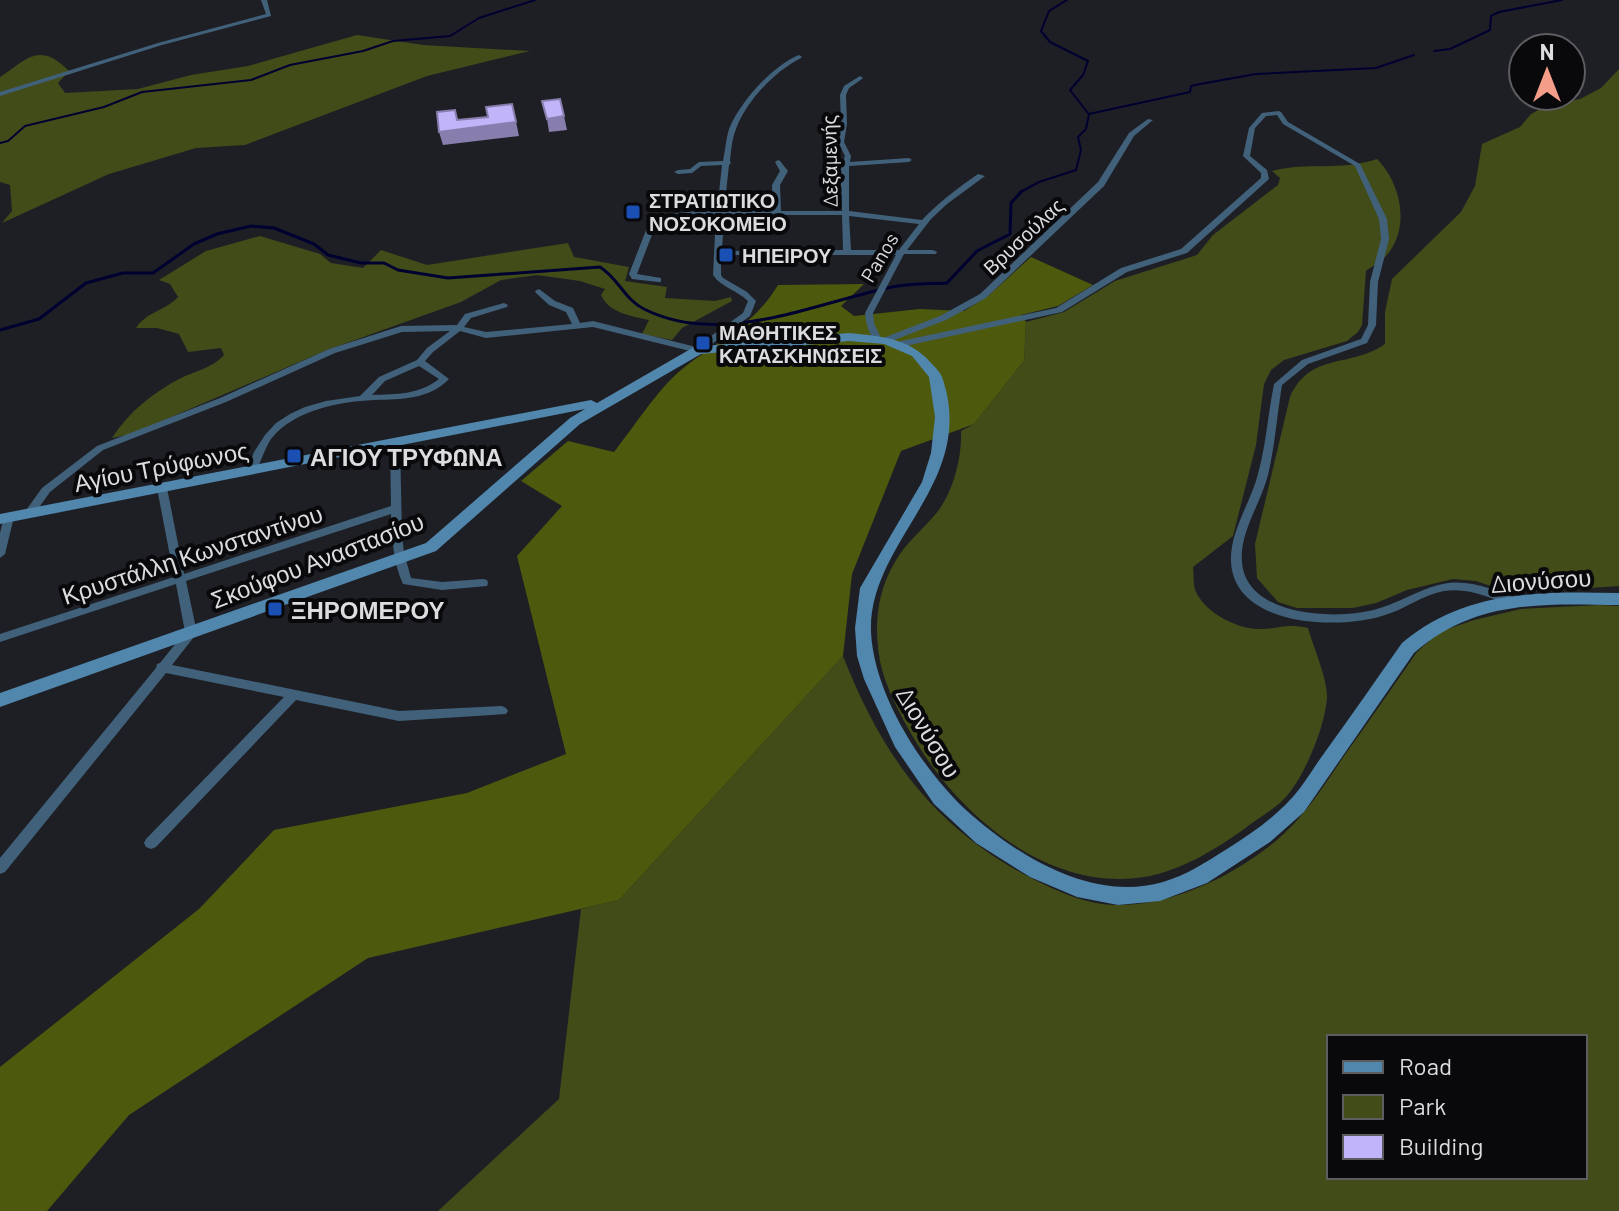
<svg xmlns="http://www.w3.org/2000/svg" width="1619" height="1211" font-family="Barlow,sans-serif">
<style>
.green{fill:#424c19;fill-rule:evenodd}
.forest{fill:#4d590c}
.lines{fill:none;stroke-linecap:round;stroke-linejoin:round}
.stream-far1{stroke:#000030;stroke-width:2}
.stream{stroke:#000030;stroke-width:3}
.minor{fill:#41617a;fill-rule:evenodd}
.secondary{fill:#5186ad;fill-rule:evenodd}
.shaded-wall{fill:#887eae}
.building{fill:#c2b4f9;stroke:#887eae;stroke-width:2}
.transit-dot{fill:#1a4fb4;stroke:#09090c;stroke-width:3}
.labels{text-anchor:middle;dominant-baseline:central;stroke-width:8;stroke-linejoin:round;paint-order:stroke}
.far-street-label{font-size:20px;fill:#dcdce0;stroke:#09090c}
.far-poi-label{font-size:20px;font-weight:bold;fill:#dcdce0;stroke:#09090c;text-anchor:start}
.poi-label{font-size:24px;font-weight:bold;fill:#dcdce0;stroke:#09090c;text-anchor:start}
.street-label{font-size:24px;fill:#dcdce0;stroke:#09090c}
</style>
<rect width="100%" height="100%" fill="#1e1f25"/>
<g class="green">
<path d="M357 35 423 45 530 51 427 76 245 145 196 148 109 174 2 223 12 211 10 185 0 182V77C26 61 38 40 69 71L58 83 65 93 138 89 191 75 248 66Z"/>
<path d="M1619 69V586L1511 593 1476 581 1453 579 1407 590 1376 603 1353 608H1297L1278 602 1257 578 1255 544 1290 397C1311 351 1349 369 1385 344V312L1392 279 1461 212 1475 186 1482 144 1520 127 1531 114 1544 107 1580 99 1601 88Z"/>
<path d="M1377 159C1401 183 1411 228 1386 256 1381 262 1372 266 1366 271L1362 325 1358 332 1347 341 1284 360 1271 370 1264 384 1256 445 1233 536 1193 567C1194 575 1193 586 1196 592 1206 613 1237 629 1259 629 1280 629 1285 623 1308 628 1313 646 1328 680 1327 698 1325 727 1303 782 1281 802 1272 810 1262 816 1252 823 1222 846 1182 871 1144 877 1056 891 974 827 927 759 909 732 883 687 879 655 874 622 878 590 895 562 905 544 921 531 934 516 953 495 962 458 961 431L974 424 1024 361 1026 322 1064 312 1115 281 1197 255 1213 235 1278 185 1280 178 1272 171C1311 161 1337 172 1377 159Z"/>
<path d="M260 236 320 254 331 263 363 268 381 250 427 265 568 243 574 257 629 267 625 281 667 287 665 298 715 301 731 297 732 301 682 328 672 340 642 334 649 320C631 316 609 313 601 295L605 289 580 281 537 275 501 280 461 302 327 350 132 434 112 438C129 412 151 394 179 379 196 370 211 369 224 355L221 348 188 352 179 334 157 328H136C146 312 165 311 178 297L170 284 159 280 206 251Z"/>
<path d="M1599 605 1619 606V1211H438L559 1099 581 909 619 900 843 656C883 758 936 830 1035 880 1059 892 1088 905 1116 905 1174 905 1231 877 1276 841 1304 817 1324 786 1344 756 1369 721 1393 687 1417 652L1439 632 1474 620 1521 609ZM1329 1037H1585V1177H1329Z"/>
</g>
<path class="forest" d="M1031 257 1093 285 1058 306 1021 315 1026 322 1024 361 974 424 901 451 852 574 843 656 619 900 368 958 129 1115 47 1211H0V1067L199 909 274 830 467 793 566 754 517 556 562 506 521 481 568 441 614 452C634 427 657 390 681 370 718 340 752 328 778 285L864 284 841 306 854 316 920 309 964 311 988 296Z"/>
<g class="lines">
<g class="stream-far1">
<polyline points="1067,0 1049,11 1041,31 1050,42 1088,61 1083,75 1070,90 1088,113"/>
<polyline points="1434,51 1450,49 1490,30 1491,16 1499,12 1562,0"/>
<polyline points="0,143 8,141 25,126 104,107 142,92 251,80 290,65 363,51 393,41 450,36 479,18 535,0"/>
<polyline points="1019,193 1039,182 1076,170 1081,150 1078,137 1086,129 1089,114 1190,92 1191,86 1200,84 1256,74 1376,68 1414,55"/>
</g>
<path class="stream" d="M0 330 39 319 86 283 123 273H153L194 244 217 234 251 226 274 228 314 244 328 255 361 263H384L398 270 448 278 600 267C618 278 625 300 644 309 721 348 815 303 892 287 910 283 929 284 947 283L977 251 1010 234 1011 203 1022 191"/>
<g class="minor">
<polygon points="261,0 267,0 271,16 162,45 0,96 0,92 158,43 266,14"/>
<path d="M799 55 802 57 801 58C775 71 746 101 736 129 732 139 731 151 730 161L731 163 729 165 724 211H773L772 185 780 171 775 162 778 160 780 161 788 171 780 185 781 211H842L840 170 845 156 838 142 841 124 840 95 844 86 860 76 863 78 862 79 849 88 846 95 847 124 844 142 851 156 850 162 909 158 912 160 909 162 849 166V211L922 220C939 202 958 188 978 174L985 176 947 204 931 219 907 250H933L937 252 936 254H904L873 313 874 323 881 338 880 340 877 341C868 336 866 322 865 313L896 255H721V275L723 278 747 292 756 301 750 316 701 352 698 353 593 327 486 338 460 331 433 352 425 361 449 379C428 400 402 399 374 400 338 402 294 410 271 439 264 450 261 462 255 473H249L247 471 254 452 265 435 276 423 290 414 305 407 326 401 360 396 379 377 417 360 427 348 450 331 402 332 335 353 226 402 103 450 50 492 33 516H25L24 513 42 488 97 446 220 398 329 349 401 326 457 325 465 314 504 303 508 305 507 307 471 318 464 327 486 332 572 324 566 312 549 305 536 293 535 291 539 289 555 301 573 308 580 323 593 321 696 347 743 313 748 301C737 290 722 288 713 275L716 215 658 219 637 274 661 278V282H658L632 279 629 274 650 220 646 218 650 216 698 211H717L722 165 701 166 692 173 678 174 674 172 678 170 690 169 699 162 723 161C725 151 726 139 729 129 740 102 772 66 799 55ZM724 215H842L843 250 722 251ZM849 216 919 224 899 250H851ZM419 366 439 379C419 395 396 394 372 395L385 381Z"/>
<path d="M1279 111 1281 112 1288 122 1360 164 1387 219 1389 239 1378 282 1376 325 1367 343 1308 364 1282 385C1277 415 1275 446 1268 475 1261 503 1239 533 1242 562 1246 618 1340 621 1380 608 1404 601 1424 586 1448 583 1473 580 1496 591 1519 599L1520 602 1519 605 1515 606C1492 599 1470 587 1444 591 1422 595 1404 610 1382 616 1337 630 1233 626 1231 561 1230 531 1251 502 1258 474 1266 445 1268 414 1274 384L1302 360 1361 339 1368 325 1370 282 1381 239 1379 219 1355 166 1283 124 1277 115 1266 116 1255 128 1250 156 1267 170 1269 179 1187 253 1127 272 1062 312 901 347 897 344 901 341 1056 308 1121 268 1181 249 1261 178V173L1243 156 1249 128 1262 113Z"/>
<polygon points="1148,119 1153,120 1134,136 1104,186 986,298 946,320 889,342 883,342 883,338 940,316 980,294 1098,182 1129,133"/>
<path d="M395 440 400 443 402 534 404 553 411 578 442 582 483 579 487 580 488 583 487 586 442 590 403 584C393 562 392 538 391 514L186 581 197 633 172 665 399 711 502 706 506 708 508 711 506 714 399 721 296 700 156 847 151 849 146 847 144 843 146 839 284 697 166 673 5 872 0 874V858L156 668 157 664 160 663 185 632 176 584 0 642V634L174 577 157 488 158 486H166L167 488 184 574 391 506 390 443Z"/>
<polygon points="9,513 14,517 5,554 0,558 0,533 4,517"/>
</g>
<path class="secondary" d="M849 333C880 336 910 338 931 363 935 367 940 372 942 377 979 482 868 540 871 632 874 694 921 768 966 810 1016 855 1092 903 1163 882 1187 875 1206 862 1227 849 1249 835 1271 820 1289 801 1303 787 1313 768 1325 752 1351 716 1376 680 1402 643 1466 589 1540 592 1619 593V605C1542 604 1476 599 1414 653L1304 812 1270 842 1207 883 1160 901 1118 905 1077 897 1030 877 976 843 934 804 895 747 864 679 857 656 855 628 860 588 922 482 931 453 935 417 929 377 912 356 884 344 849 341 701 354 580 424 436 551 0 707V693L426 543 570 418 585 409 0 524V514L591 400 597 403 694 347Z"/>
</g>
<g class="shaded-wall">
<polygon points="455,110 459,123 516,122 519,136 443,145 439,132"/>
<polygon points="564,116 567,130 549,132 547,119"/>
</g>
<g class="building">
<polygon points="560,99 564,116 547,119 542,101"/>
<polygon points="512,104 516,122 439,132 437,112 455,110 457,120 488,117 486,107"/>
</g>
<g class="transit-dot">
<rect x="625" y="204" width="16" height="16" rx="4"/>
<rect x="718" y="247" width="16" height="16" rx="4"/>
<rect x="695" y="335" width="16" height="16" rx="4"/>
<rect x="286" y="448" width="16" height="16" rx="4"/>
<rect x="267" y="601" width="16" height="16" rx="4"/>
</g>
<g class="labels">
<g class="far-street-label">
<text transform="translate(829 161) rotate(-91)">Δεξαμενής</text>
<text transform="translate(1023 236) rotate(-43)">Βρυσούλας</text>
<text transform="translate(879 257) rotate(-59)">Panos</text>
</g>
<g class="far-poi-label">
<text x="649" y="200">ΣΤΡΑΤΙΩΤΙΚΟ<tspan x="649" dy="23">ΝΟΣΟΚΟΜΕΙΟ</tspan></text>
<text x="742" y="255">ΗΠΕΙΡΟΥ</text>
<text x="719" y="332">ΜΑΘΗΤΙΚΕΣ<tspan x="719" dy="23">ΚΑΤΑΣΚΗΝΏΣΕΙΣ</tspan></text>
</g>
<g class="poi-label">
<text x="310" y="456">ΑΓΙΟΥ ΤΡΥΦΩΝΑ</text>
<text x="291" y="609">ΞΗΡΟΜΕΡΟΥ</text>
</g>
<g class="street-label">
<text transform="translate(161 466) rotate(-11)">Αγίου Τρύφωνος</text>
<text transform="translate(192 554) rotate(-18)">Κρυστάλλη Κωνσταντίνου</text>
<text transform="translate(317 560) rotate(-21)">Σκούφου Αναστασίου</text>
<text transform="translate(1541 580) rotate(-4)">Διονύσου</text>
<text transform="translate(929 732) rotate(59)">Διονύσου</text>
</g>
</g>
<rect x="1327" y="1035" width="260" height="144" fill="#09090c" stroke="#5d5d61" stroke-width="2"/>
<rect x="1343" y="1061" width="40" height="12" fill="#5186ad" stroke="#5d5d61" stroke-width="2"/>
<text x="1399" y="1075" font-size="24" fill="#dcdce0">Road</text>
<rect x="1343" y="1095" width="40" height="24" fill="#424c19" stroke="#5d5d61" stroke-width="2"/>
<text x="1399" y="1115" font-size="24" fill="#dcdce0">Park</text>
<rect x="1343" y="1135" width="40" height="24" fill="#c2b4f9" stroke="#5d5d61" stroke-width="2"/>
<text x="1399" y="1155" font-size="24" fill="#dcdce0">Building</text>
<g transform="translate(1547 72)"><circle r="38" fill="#09090c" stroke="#5d5d61" stroke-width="2"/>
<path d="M0-6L14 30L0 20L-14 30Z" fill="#f49e89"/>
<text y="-12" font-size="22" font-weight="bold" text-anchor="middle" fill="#dcdce0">N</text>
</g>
</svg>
